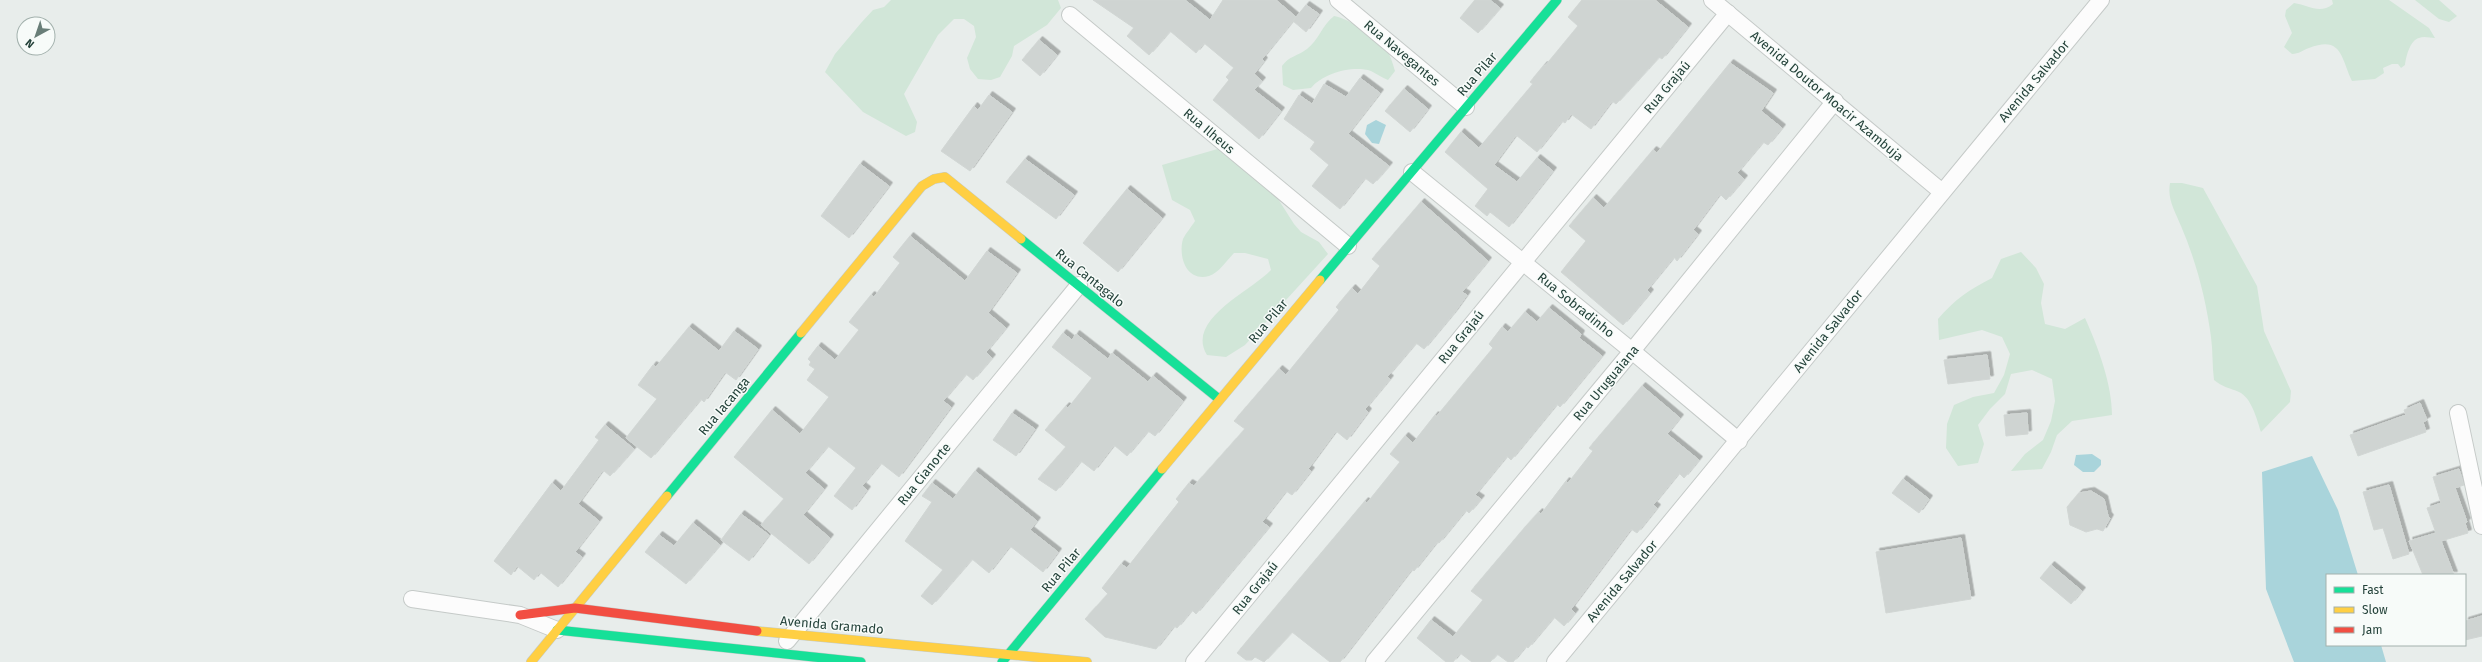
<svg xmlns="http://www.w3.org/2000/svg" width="2482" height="662" font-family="'Fira Sans',sans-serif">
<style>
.green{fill:#d1e6d8}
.water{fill:#a9d4db}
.building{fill:#cfd4d2;stroke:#d1d6d4;filter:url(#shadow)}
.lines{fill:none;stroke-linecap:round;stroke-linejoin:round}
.street-casing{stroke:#c5cac8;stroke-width:18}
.fast-casing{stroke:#c3cbc8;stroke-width:10}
.slow-casing{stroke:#c3cbc8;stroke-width:10}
.jam-casing{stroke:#c3cbc8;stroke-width:10}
.street{stroke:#fcfcfc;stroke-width:16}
.fast{stroke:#16e098;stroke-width:9}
.slow{stroke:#ffcf43;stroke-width:9}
.jam{stroke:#f24e42;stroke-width:9}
.labels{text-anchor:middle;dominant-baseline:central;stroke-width:3;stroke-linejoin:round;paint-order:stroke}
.street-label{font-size:13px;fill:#24423a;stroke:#f7fbf9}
</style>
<defs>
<filter id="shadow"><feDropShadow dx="3.5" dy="-3.5" stdDeviation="0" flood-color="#0004"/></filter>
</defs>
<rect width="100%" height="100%" fill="#e8edeb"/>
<g class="green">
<polygon points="891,0 1058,0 1061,8 1047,25 1014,46 1012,56 1000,77 991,80 978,79 970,69 967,58 976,37 974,26 964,19 954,19 938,35 904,94 917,122 915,132 906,136 863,112 825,72 835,54 861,23 873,10 884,7"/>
<path d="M2332 0H2389L2429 28 2435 38C2430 38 2424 36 2419 38 2410 40 2406 57 2405 65L2401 68 2398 64H2392L2383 68 2384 73 2375 79 2352 81C2341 58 2342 35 2309 48 2303 50 2299 54 2292 54L2284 47 2292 33 2285 16 2286 10 2294 3C2309 5 2319 15 2333 4Z"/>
<polygon points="2415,0 2439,0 2457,16 2449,22 2439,19"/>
<path d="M1334 16C1351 19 1375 37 1387 51 1391 56 1393 65 1395 71L1388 80C1383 78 1377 74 1371 71 1353 65 1323 73 1311 88L1293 90 1283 85 1282 66C1289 56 1298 56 1307 49 1319 40 1322 25 1334 16Z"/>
<path d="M1221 148 1273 191 1294 224 1301 232 1319 242 1328 254 1245 345 1226 357 1207 355C1185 320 1251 291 1271 270L1268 259 1245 253H1234C1227 260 1219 273 1209 276 1186 282 1178 256 1183 239 1186 233 1192 226 1195 221L1190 210 1172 200 1162 165Z"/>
<path d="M2170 183H2182L2203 188 2257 286 2264 331 2291 391 2290 402 2261 432C2257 420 2252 398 2239 392 2230 388 2222 387 2214 380 2212 365 2213 351 2211 337 2206 299 2196 261 2181 226 2175 211 2167 199 2170 183Z"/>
<path d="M2021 252 2036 268 2044 284 2041 303 2045 324 2065 329 2085 318C2098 347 2112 384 2112 415L2072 421 2057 435 2051 452 2042 469 2011 471 2025 454 2043 440 2051 421 2055 401 2052 379 2032 370 2011 374 2005 394 1990 409 1978 425 1984 444 1978 463 1958 466 1946 448 1947 424 1954 405 1973 397 1994 393 2004 375 2010 354 2002 337 1982 330 1939 340 1938 319C1954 300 1970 289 1992 278L2001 259Z"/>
</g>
<g class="water">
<polygon points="1376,120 1386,125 1379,144 1372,143 1365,134 1367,125"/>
<polygon points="2092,454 2101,460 2101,465 2094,472 2083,472 2074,465 2076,455"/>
<polygon points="2312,456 2338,510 2358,575 2327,575 2327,645 2381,645 2386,662 2294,662 2266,589 2262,472"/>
</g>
<g class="building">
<polygon points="1093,0 1185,0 1210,20 1223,0 1276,0 1296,17 1262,59 1264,61 1254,74 1262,81 1254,90 1281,111 1259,139 1213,100 1229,80 1226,77 1234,68 1204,43 1196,53 1170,31 1149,55 1127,36 1134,28"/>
<polygon points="1475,0 1490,0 1500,8 1478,33 1460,18"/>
<polygon points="1582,0 1655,0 1688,27 1662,59 1659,57 1616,104 1612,101 1591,129 1571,114 1565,123 1562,121 1537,152 1516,135 1494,165 1517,182 1537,158 1553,171 1509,227 1490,212 1487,216 1475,206 1488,189 1445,152 1461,132 1479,148 1533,84 1530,82 1544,65 1545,66 1578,26 1568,17"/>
<polygon points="1306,5 1319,14 1306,32 1293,21"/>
<polygon points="1039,40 1057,55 1040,76 1022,60"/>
<polygon points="1730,63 1773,93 1761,111 1782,128 1768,145 1763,142 1737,173 1744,179 1726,200 1720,194 1693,230 1698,234 1677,261 1674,257 1647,290 1650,293 1623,325 1561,272 1586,241 1569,226 1593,198 1604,208 1653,150 1657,153"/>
<polygon points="1360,78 1380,93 1348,134 1389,166 1373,184 1365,178 1340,209 1312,186 1329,165 1310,149 1315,142 1284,119 1299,95 1312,104 1324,84 1346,97"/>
<polygon points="1404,89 1428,109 1410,132 1385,111"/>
<polygon points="989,95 1012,112 970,171 941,151 974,106 978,110"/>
<polygon points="1025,159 1074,195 1056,219 1006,182"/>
<polygon points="860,164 889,186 849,238 821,216"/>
<polygon points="1127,189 1162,218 1118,272 1083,243"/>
<polygon points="1421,202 1488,261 1462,292 1467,295 1454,313 1424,349 1416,343 1387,377 1390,379 1365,409 1368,412 1347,440 1336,431 1308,469 1311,471 1292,495 1286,491 1262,522 1269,527 1196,614 1192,610 1177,628 1174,626 1156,649 1105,637 1085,619 1108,594 1102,588 1121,564 1127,568 1179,502 1176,499 1189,483 1194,486 1245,429 1234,421 1279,369 1286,375 1339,310 1336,307 1352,288 1358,294 1380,266 1372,259"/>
<polygon points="910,236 965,281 987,251 1017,273 988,313 1006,328 986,352 992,358 973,380 966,374 943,401 951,407 899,477 881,463 862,486 867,490 852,510 834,496 856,468 828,446 805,473 824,489 803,515 830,538 809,564 761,525 784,499 734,457 772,410 800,434 829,397 807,380 815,369 809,365 811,362 808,359 818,346 835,360 859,330 849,322 871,295 874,297 900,263 893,257"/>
<polygon points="1549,308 1581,334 1579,338 1602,356 1560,407 1557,404 1511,460 1507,456 1475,495 1481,499 1469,513 1466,510 1439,543 1437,542 1414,571 1412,569 1340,662 1330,662 1292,632 1264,662 1255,657 1252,660 1246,660 1237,653 1365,501 1367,503 1400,462 1390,454 1405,436 1413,443 1435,415 1436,417 1493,348 1489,344 1502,327 1508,332 1525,312 1537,322"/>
<polygon points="689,327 719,351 734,331 758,349 736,380 725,372 704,402 701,399 651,458 626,438 657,399 638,385 653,365 656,367"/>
<polygon points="1063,333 1072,340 1076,334 1108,359 1112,353 1148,382 1153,376 1183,401 1155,436 1148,431 1127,456 1114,445 1094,471 1081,461 1056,491 1038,479 1066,447 1045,430 1066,406 1068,408 1092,378 1052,347"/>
<polygon points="1987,355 1990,379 1948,384 1944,360"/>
<polygon points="1642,386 1680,418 1667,434 1699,460 1684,478 1679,473 1653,505 1657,508 1637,533 1631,529 1571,609 1575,613 1564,626 1554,617 1528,648 1526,646 1513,662 1508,662 1497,654 1490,662 1472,662 1460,653 1453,662 1446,662 1417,638 1431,620 1453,637 1483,600 1471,591 1526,526 1539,512 1541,514 1566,481 1568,483 1593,451 1589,448"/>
<polygon points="2420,403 2427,420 2423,422 2426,432 2358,456 2350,435 2406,415 2404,410"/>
<polygon points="1012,413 1035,429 1016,456 993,440"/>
<polygon points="2027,413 2028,434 2006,436 2004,415"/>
<polygon points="605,425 634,449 610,476 603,470 578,504 599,521 575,552 582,557 558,587 540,572 534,580 517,566 511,575 494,561 552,483 561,491 599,440 595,437"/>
<polygon points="2459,469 2464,485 2455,488 2467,522 2465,523 2468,533 2441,541 2454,575 2423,575 2409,541 2436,533 2427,508 2441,503 2433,477"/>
<polygon points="975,471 1037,521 1030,530 1058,552 1043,572 1010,546 989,573 972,559 932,605 921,596 943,570 905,541 932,502 922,496 932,483 953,499"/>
<polygon points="1903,479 1929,499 1919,513 1892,493"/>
<polygon points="2389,485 2409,554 2393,559 2383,528 2374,530 2363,492"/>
<polygon points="2091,491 2104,499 2108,516 2110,518 2103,531 2097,529 2086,532 2070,525 2067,507 2079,493"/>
<polygon points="741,514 769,535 749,561 721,540"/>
<polygon points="693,523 720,545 686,584 645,552 659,535 674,546"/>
<polygon points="1961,538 1971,599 1886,613 1876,552"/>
<polygon points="2051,565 2082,591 2071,604 2040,578"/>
<polygon points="2482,616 2482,636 2465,640 2465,621"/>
</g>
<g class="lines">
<g class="street-casing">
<g id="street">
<polyline points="1338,0 1466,107"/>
<polyline points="1712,0 1942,192"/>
<polyline points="1070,15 1348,246"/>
<polyline points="1412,172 1632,351 1739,441"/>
<polyline points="2458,413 2482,526"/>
<polyline points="412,599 520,615 557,630"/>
<polyline points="787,641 1079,285"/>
<polyline points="1194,662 1728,13"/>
<polyline points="1374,662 1632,351 1835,101"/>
<polyline points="1555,662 2101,0"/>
</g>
</g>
<g class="fast-casing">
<g id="fast">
<polyline points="1021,239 1219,399"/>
<polyline points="1320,280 1557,0"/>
<polyline points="667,496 801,333"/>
<polyline points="557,630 861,662"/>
<polyline points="1002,662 1162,469"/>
</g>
</g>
<g class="slow-casing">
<g id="slow">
<polyline points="801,333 922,186 934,179 945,177 1021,239"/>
<polyline points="1162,469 1320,280"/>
<polyline points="757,631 1087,662"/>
<polyline points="531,662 667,496"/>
</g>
</g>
<g class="jam-casing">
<polyline id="jam" points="520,615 575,608 757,631"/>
</g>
<use href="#street" class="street"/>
<use href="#fast" class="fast"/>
<use href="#slow" class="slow"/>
<use href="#jam" class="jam"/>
</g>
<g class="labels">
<g class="street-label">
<text transform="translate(1402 53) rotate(40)">Rua Navegantes</text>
<text transform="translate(1477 74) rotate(-49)">Rua Pilar</text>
<text transform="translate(2034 81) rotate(-50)">Avenida Salvador</text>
<text transform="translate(1667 87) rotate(-50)">Rua Grajaú</text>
<text transform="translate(1827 96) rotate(40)">Avenida Doutor Moacir Azambuja</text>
<text transform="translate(1209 131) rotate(40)">Rua Ilheus</text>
<text transform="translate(1090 278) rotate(39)">Rua Cantagalo</text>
<text transform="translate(1576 305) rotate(39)">Rua Sobradinho</text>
<text transform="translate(1268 321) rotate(-50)">Rua Pilar</text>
<text transform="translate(1828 331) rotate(-51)">Avenida Salvador</text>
<text transform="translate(1461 337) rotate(-51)">Rua Grajaú</text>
<text transform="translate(1606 383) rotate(-50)">Rua Uruguaiana</text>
<text transform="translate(724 406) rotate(-50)">Rua Iacanga</text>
<text transform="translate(924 474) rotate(-51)">Rua Cianorte</text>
<text transform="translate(1061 570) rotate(-50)">Rua Pilar</text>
<text transform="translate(1622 581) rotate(-50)">Avenida Salvador</text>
<text transform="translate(1255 588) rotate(-51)">Rua Grajaú</text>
<text transform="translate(832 625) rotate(5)">Avenida Gramado</text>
</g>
</g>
<rect x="2326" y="574" width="140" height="72" fill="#f7fbf9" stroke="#a3b1ad"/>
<rect x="2334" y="587" width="20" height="6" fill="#16e098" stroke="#a3b1ad"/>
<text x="2362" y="594" font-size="12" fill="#24423a">Fast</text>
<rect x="2334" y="607" width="20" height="6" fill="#ffcf43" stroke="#a3b1ad"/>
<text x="2362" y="614" font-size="12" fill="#24423a">Slow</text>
<rect x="2334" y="627" width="20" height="6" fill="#f24e42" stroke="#a3b1ad"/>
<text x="2362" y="634" font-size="12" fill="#24423a">Jam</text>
<g transform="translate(36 36) rotate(220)"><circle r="19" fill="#f7fbf9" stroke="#a3b1ad"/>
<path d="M0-3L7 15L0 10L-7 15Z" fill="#697e78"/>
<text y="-6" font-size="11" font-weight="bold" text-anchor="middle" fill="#24423a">N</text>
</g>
</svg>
